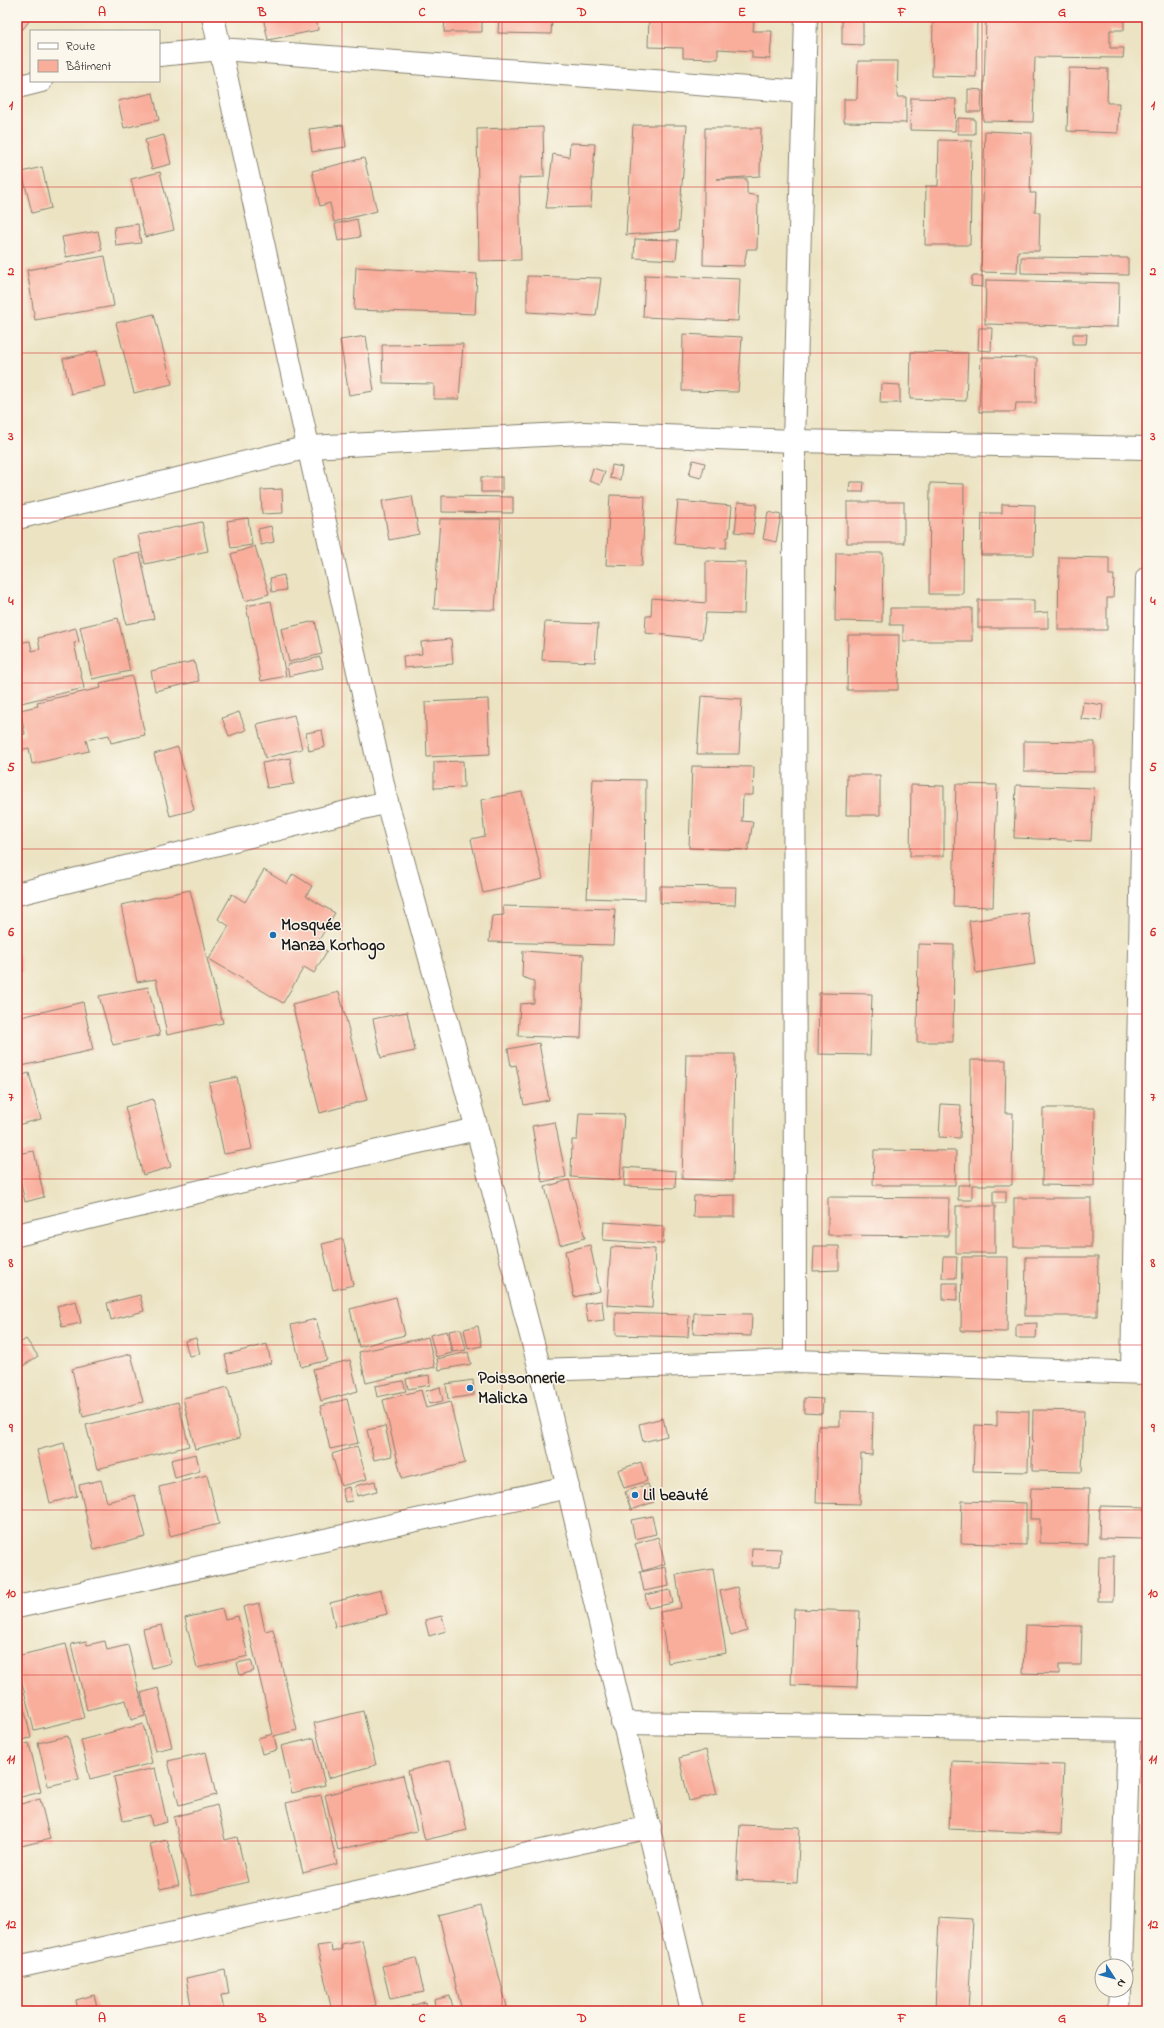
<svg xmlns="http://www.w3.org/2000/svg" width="1164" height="2028" font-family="'Indie Flower',sans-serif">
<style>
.building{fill:#f9ae9c}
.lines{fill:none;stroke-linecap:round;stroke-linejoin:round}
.minor-casing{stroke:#84806f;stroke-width:24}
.minor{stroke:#fff;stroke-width:22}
.grid{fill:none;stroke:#d62828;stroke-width:1;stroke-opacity:0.55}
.poi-dot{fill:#1f6fb2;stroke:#fbf7ec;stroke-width:1.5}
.labels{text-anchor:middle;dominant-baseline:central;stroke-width:3;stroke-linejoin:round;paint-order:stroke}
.poi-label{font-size:17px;font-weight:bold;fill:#1c1c1c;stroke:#fbf7ec;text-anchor:start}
.neatline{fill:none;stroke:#d62828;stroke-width:1.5}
.grid-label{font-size:13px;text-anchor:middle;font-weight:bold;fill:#d62828}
</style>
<rect width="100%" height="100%" fill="#fbf7ec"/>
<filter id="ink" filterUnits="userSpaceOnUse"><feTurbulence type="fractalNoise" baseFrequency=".025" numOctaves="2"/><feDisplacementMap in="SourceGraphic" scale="8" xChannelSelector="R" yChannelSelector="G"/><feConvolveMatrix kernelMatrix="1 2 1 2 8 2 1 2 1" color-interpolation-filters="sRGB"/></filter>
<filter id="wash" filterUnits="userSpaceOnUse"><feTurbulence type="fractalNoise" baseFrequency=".012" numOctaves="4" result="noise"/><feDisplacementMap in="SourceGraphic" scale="16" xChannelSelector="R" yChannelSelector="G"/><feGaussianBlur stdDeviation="0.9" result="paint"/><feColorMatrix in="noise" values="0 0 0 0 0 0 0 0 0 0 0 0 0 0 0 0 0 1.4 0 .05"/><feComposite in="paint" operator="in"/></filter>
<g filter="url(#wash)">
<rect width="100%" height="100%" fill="#ebe3c2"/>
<g id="blocks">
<g class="building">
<polygon points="17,17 32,17 23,29 17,24"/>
<polygon points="263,17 316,17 318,30 268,40"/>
<polygon points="445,17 482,17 482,32 444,32"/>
<polygon points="499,17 552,17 551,34 498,33"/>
<polygon points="649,17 754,17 753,31 772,31 770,59 752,58 752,51 718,49 718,59 683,58 683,48 648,47"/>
<polygon points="842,17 863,17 863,45 842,44"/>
<polygon points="933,17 977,17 976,77 932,76"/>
<polygon points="986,17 1124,17 1124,30 1110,30 1110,48 1124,48 1123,58 1035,57 1033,122 983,121"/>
<polygon points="858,61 898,61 897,97 906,97 906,123 844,122 844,99 857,99"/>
<polygon points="1069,68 1108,69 1107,103 1119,103 1118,133 1067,131"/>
<polygon points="968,89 982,90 981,112 968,112"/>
<polygon points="153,93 159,120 124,128 118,101"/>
<polygon points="911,98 956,99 955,131 910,130"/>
<polygon points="958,118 975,119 975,134 958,134"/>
<polygon points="343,125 346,147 312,152 309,129"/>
<polygon points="633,125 687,125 678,231 626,235"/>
<polygon points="543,127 544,177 519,178 521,260 479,261 477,129"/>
<polygon points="705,128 761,128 760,176 716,179 747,179 747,194 758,196 757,249 747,249 744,266 703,265"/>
<polygon points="985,131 1032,133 1030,193 1036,193 1035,212 1040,212 1039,251 1018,251 1017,273 981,272"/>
<polygon points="164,135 171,164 152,169 145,140"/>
<polygon points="939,140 972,141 970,245 925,245 926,186 938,186"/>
<polygon points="570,143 595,144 591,207 546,208 553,154 569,157"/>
<polygon points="364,158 377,211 334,222 330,203 320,206 312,171"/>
<polygon points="42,167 51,208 32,213 22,172"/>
<polygon points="160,172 174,230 145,237 131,179"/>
<polygon points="357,219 360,237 338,241 335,224"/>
<polygon points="138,224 141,243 116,246 114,227"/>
<polygon points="98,231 102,250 66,257 62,237"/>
<polygon points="635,239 678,240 676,260 634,258"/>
<polygon points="105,256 114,306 35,320 27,270"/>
<polygon points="1021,257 1128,258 1128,275 1021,273"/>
<polygon points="356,267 477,274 475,314 354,310"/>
<polygon points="645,275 740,279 738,321 643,317"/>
<polygon points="527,276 601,278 596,316 527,312"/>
<polygon points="972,276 983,276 983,287 971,286"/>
<polygon points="986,280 1119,283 1118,327 985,324"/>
<polygon points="154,314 172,384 134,393 116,323"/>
<polygon points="979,328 992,328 991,351 978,350"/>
<polygon points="683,334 742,337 738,392 682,391"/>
<polygon points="1073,334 1087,334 1086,344 1073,344"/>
<polygon points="366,336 374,391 349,395 340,340"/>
<polygon points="463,344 459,399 434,399 434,384 383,383 382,345"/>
<polygon points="97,351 105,386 71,394 63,359"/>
<polygon points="911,352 968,353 966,401 910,399"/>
<polygon points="981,357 1037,358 1036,403 1016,403 1015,412 979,412"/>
<polygon points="881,384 900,385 900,403 880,403"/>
<polygon points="693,460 705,463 701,478 689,475"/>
<polygon points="612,465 622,467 620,480 610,478"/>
<polygon points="593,468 605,472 600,485 589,481"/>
<rect x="481" y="477" width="21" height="15"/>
<polygon points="850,482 864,482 863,492 849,492"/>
<polygon points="930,483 964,484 963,594 929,594"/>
<polygon points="282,489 283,513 262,514 261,490"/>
<polygon points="610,495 645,496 642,566 606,565"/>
<polygon points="412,496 419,534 389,540 382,501"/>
<polygon points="442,496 513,497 513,513 442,512"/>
<polygon points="678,501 732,506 729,537 727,537 726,548 674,544"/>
<polygon points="738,502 757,504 753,534 735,532"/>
<rect x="847" y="502" width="57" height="41"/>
<polygon points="1002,504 1035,505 1034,555 981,555 982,513 1002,513"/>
<polygon points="768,512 781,515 776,542 763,539"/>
<polygon points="248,518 252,545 231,548 227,521"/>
<polygon points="440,519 501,519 495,610 434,609"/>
<polygon points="202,522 208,551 145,564 138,535"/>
<polygon points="271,526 274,542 261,545 258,529"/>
<polygon points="255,546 269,594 245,601 231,554"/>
<polygon points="140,553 154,619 126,624 113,558"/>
<polygon points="836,553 883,553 882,622 835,621"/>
<polygon points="1059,557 1109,558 1109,575 1114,575 1113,598 1107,598 1107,630 1058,630"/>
<polygon points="706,561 746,562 744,614 706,613 702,639 645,633 646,616 651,616 652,598 706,603"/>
<polygon points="284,575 286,590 272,592 270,578"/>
<polygon points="978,600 1034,600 1034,613 1048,612 1048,628 978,628"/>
<polygon points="271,601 286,676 261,681 246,606"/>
<polygon points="890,608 972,608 972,641 903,641 903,625 890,625"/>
<polygon points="118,618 130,671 92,679 80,627"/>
<polygon points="315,621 322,654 289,662 281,629"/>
<polygon points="545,622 598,624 595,662 542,660"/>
<polygon points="76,628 79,642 74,643 84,688 17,704 17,643 30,641 32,651 40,649 38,638"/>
<polygon points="848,635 899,635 898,690 847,690"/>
<polygon points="451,639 453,664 404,668 403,656 422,654 421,642"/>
<polygon points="320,657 323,668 289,676 287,665"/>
<polygon points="194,661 199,681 155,691 151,671"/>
<polygon points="132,676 145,735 111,743 109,735 86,740 89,751 32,764 29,748 19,750 17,736 25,734 20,710 38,706 37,702 101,688 100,683"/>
<polygon points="701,696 742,699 739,754 697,754"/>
<polygon points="488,699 490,754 427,757 425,702"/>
<polygon points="1083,702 1103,705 1101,721 1081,719"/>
<polygon points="239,712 246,730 229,736 222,718"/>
<polygon points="294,715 302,749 265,758 257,724"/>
<polygon points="322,730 325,747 309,751 306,733"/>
<polygon points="1024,741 1095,742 1095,772 1024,771"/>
<polygon points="178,747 194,810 170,816 154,754"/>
<polygon points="290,758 294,784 267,788 262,763"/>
<polygon points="463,761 464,787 434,788 434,762"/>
<polygon points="692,766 754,767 753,795 743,795 742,821 753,822 748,850 689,848"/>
<polygon points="847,775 880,775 880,815 846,815"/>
<polygon points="593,779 646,780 645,900 587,898"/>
<polygon points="956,784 997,785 993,907 953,906"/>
<polygon points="911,785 944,786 944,856 910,856"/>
<polygon points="1016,785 1094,788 1091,841 1014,838"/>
<polygon points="522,792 543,879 483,893 471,839 485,836 481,800"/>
<polygon points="264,870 287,884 293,874 312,886 306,896 335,913 316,945 327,951 314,973 304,967 283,1003 209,959 229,926 218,919 232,894 245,902"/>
<polygon points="660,886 736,887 735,905 660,903"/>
<polygon points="190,890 223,1023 167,1035 156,979 137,982 121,905"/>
<polygon points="503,906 615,909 613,945 489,942 492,916 504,915"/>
<polygon points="1028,913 1035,964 976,973 969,921"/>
<polygon points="918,944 954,945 953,1042 917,1042"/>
<polygon points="17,950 23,971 17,973"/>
<polygon points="523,951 584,955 581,1038 518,1036 520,1004 534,1003 534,981 522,977"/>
<polygon points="148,987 160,1035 113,1045 99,996"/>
<polygon points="339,992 367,1100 320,1113 292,1004"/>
<polygon points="819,993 872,994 870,1055 818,1054"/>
<polygon points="83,1002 93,1050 17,1067 17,1018"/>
<polygon points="407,1012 415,1051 381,1058 373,1019"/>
<polygon points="539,1043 549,1100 524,1105 516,1065 511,1066 508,1049"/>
<polygon points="686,1054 735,1054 733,1181 682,1179"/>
<polygon points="971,1060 1006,1060 1005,1113 1013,1113 1012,1185 972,1185 972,1200 958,1200 958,1185 970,1185"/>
<polygon points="29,1073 41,1119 17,1125 17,1077"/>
<polygon points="237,1077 252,1149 224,1154 209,1083"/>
<polygon points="153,1099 171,1167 143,1175 125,1107"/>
<polygon points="941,1104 961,1105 960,1138 939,1137"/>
<polygon points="1043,1108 1095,1108 1094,1186 1042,1185"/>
<polygon points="579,1113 624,1114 620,1180 571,1177 572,1140 577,1140"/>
<polygon points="555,1122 566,1177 542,1182 532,1126"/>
<polygon points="874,1150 956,1151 955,1185 873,1185"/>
<polygon points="34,1151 44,1197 25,1202 17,1167 17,1154"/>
<polygon points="625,1167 676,1171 675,1188 624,1186"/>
<polygon points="569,1180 585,1238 560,1245 545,1187"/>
<rect x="993" y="1191" width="13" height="12"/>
<polygon points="735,1195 735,1217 693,1217 694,1196"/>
<polygon points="828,1197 949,1198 948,1236 828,1235"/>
<rect x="1014" y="1198" width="77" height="49"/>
<rect x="956" y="1206" width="39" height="47"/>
<polygon points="604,1222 664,1226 663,1244 603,1240"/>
<polygon points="343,1239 353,1285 333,1290 322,1244"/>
<polygon points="590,1245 600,1291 574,1297 565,1251"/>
<polygon points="814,1246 839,1246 839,1270 813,1271"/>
<polygon points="611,1247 655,1249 652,1308 607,1305"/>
<polygon points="943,1257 957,1257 956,1278 942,1278"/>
<polygon points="962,1257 1008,1257 1007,1332 961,1331"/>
<polygon points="1026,1257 1098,1257 1097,1316 1025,1316"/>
<polygon points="943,1283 957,1283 957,1300 943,1299"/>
<polygon points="140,1295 144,1311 111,1320 107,1303"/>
<polygon points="396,1297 405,1335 359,1347 350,1309"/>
<polygon points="76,1301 81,1323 62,1327 57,1306"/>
<polygon points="602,1301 604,1320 588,1322 585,1303"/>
<polygon points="616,1313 689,1315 688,1337 616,1335"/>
<polygon points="694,1313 752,1314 751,1336 693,1334"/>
<polygon points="316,1319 327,1360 301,1367 291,1325"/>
<polygon points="1037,1323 1036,1338 1016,1338 1016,1324"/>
<polygon points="478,1326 482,1346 468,1349 464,1329"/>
<polygon points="461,1329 466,1350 453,1352 449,1331"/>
<polygon points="447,1331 452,1353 436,1357 430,1335"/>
<polygon points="428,1337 435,1367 366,1383 359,1352"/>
<polygon points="196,1338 200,1354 189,1356 185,1341"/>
<polygon points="26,1339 38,1356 17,1370 17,1345"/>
<polygon points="267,1344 271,1363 229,1373 225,1355"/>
<polygon points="468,1352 471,1364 439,1370 437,1359"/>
<polygon points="131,1354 143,1402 83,1417 72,1369"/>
<polygon points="350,1360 358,1391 321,1401 313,1369"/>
<polygon points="429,1375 430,1385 408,1389 406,1379"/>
<polygon points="473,1380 474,1395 448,1399 446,1384"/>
<polygon points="403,1381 406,1391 377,1397 375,1386"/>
<polygon points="228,1387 240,1438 195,1449 183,1398"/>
<polygon points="440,1387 443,1401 429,1404 426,1391"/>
<polygon points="421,1390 426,1408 450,1402 465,1463 402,1479 383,1400"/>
<polygon points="804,1398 823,1399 822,1414 804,1413"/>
<polygon points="347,1399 358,1443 330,1449 320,1406"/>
<polygon points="178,1402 189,1446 97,1469 86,1425"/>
<polygon points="997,1410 1029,1411 1028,1472 973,1471 975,1425 997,1426"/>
<polygon points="1033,1410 1084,1411 1082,1472 1032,1471"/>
<polygon points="840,1411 873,1412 872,1455 861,1454 860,1504 816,1503 818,1426 840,1426"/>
<polygon points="663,1418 667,1436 643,1442 639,1424"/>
<polygon points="385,1426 392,1456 374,1460 367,1430"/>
<polygon points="64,1443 77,1496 50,1503 37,1450"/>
<polygon points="357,1446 367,1479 341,1486 332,1454"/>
<polygon points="196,1454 200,1471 175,1478 171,1460"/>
<polygon points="641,1462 647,1481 624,1488 618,1470"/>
<polygon points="207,1475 219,1524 170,1536 159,1487"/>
<polygon points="101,1480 107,1502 135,1495 146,1537 94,1550 79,1485"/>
<polygon points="375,1481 377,1491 357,1496 355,1486"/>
<polygon points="648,1484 654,1502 631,1510 625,1492"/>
<polygon points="349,1487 352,1501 345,1502 342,1489"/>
<polygon points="1031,1488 1090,1489 1088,1544 1040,1543 1040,1519 1030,1519"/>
<polygon points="962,1501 1026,1503 1026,1545 961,1543"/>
<polygon points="1100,1506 1145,1507 1145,1539 1099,1538"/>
<polygon points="652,1516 656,1534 635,1539 631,1520"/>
<polygon points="658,1537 665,1564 643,1571 635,1544"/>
<polygon points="752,1548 781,1549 780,1566 751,1566"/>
<polygon points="1099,1556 1114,1556 1113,1601 1098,1601"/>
<polygon points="666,1567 669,1586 644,1591 640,1572"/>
<polygon points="713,1569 726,1653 668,1663 660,1612 681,1608 676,1575"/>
<polygon points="737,1587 747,1631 731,1636 720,1591"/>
<polygon points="381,1590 387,1614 335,1627 330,1603"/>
<polygon points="670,1590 673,1603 648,1608 645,1595"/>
<polygon points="259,1603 265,1631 273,1629 297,1730 274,1736 277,1750 262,1754 258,1738 273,1734 243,1607"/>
<polygon points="222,1609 225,1619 238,1616 248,1656 197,1668 185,1618"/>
<polygon points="794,1609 860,1611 857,1687 791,1685"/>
<polygon points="442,1616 446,1631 429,1636 425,1620"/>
<polygon points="162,1625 171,1663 152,1668 143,1629"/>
<polygon points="1025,1625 1082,1626 1081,1665 1059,1665 1059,1674 1023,1673"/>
<polygon points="86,1641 87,1645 105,1641 107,1650 128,1645 145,1716 131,1720 126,1700 87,1710 71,1644"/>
<polygon points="66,1644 84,1718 34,1730 17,1664 17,1656"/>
<polygon points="251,1660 254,1671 240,1675 237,1663"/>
<polygon points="158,1688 172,1747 155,1751 141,1693"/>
<polygon points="23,1703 31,1738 17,1741 17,1705"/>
<polygon points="363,1711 376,1765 328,1778 314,1723"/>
<polygon points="143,1724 152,1763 90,1779 81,1740"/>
<polygon points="68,1736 79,1779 48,1786 38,1743"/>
<polygon points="314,1738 325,1785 292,1793 281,1746"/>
<polygon points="29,1743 41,1792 17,1798 17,1746"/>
<polygon points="706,1750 717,1794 689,1801 679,1758"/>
<polygon points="206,1752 216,1795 179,1805 168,1761"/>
<polygon points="450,1760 467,1830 425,1840 408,1771"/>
<polygon points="952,1761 1064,1765 1061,1834 949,1829"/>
<polygon points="155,1768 167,1822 152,1826 150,1815 123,1821 114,1777"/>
<polygon points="403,1775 417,1831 338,1850 325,1795"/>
<polygon points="321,1795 337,1864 303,1873 286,1803"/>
<polygon points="40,1799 50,1839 17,1847 17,1805"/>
<polygon points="217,1805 225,1840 237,1837 248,1882 193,1896 174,1817"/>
<polygon points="740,1825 800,1827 797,1883 737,1880"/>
<polygon points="167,1840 179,1885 160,1889 150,1844"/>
<polygon points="481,1905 508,2011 462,2011 439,1916"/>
<polygon points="939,1917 973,1919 968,2011 935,2011"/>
<polygon points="362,1940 376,2005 349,2011 332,2011 317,1946 331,1944 332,1952 342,1949 341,1944"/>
<polygon points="416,1958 424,1992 390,1999 382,1966"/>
<polygon points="225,1970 229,1994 221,1995 224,2011 192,2011 186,1978"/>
<polygon points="94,1995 98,2011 78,2011 76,2000"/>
<polygon points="450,1996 453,2007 436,2011 434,2000"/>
<polygon points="425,2002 427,2011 412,2011 411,2006"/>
<polygon points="399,2007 400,2011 384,2011 384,2010"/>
<polygon points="579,2008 580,2011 568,2011 568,2010"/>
</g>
</g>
</g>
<g filter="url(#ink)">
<use href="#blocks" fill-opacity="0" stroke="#84806f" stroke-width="1"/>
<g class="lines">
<g class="minor-casing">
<g id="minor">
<polyline points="213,17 387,802 477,1129 540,1370 692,2011"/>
<polyline points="159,55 221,49 804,92"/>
<polyline points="17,87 41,81"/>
<polyline points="17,518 309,447 583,433 794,441 1147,448"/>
<polyline points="17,894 387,802"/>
<polyline points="17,1235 243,1181 477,1129"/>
<polyline points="795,1361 794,441 806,17"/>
<polyline points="540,1370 795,1361 1146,1373"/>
<polyline points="1132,1372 1147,578"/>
<polyline points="17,1607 568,1487"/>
<polyline points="622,1723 1147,1730"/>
<polyline points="1121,1966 1129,1730"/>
<polyline points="17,1967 650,1827"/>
<polyline points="1119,2011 1120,1990"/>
</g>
</g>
<use href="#minor" class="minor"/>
</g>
</g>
<path class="grid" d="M182 17V2011M342 17V2011M502 17V2011M662 17V2011M822 17V2011M982 17V2011M17 187H1147M17 353H1147M17 518H1147M17 683H1147M17 849H1147M17 1014H1147M17 1179H1147M17 1345H1147M17 1510H1147M17 1675H1147M17 1841H1147"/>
<g class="poi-dot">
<circle cx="273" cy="935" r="4"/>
<circle cx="470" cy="1388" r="4"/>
<circle cx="635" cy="1495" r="4"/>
</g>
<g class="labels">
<g class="poi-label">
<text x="281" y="925">Mosquée<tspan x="281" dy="20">Manza Korhogo</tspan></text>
<text x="478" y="1378">Poissonnerie<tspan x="478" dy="20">Malicka</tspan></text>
<text x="643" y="1495">Lil beauté</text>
</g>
</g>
<rect width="1164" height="2028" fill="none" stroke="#fbf7ec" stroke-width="44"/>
<rect x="30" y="30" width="130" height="52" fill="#fbf7ec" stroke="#a29f99"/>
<rect x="38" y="43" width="20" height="6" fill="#ffffff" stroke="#a29f99"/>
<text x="66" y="50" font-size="12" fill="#1c1c1c">Route</text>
<rect x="38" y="60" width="20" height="12" fill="#f9ae9c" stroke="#a29f99"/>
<text x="66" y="70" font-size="12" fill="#1c1c1c">Bâtiment</text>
<g transform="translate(1114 1978) rotate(126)"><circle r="19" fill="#fbf7ec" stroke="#a29f99"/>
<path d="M0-3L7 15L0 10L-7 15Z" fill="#1f6fb2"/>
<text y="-6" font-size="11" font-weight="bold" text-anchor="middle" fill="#1c1c1c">N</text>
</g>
<rect x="22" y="22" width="1120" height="1984" class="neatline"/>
<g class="grid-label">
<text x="102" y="16">A</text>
<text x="262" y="16">B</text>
<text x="422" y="16">C</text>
<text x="582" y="16">D</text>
<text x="742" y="16">E</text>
<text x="902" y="16">F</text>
<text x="1062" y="16">G</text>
<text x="11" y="109">1</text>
<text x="1153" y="109">1</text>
<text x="11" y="275">2</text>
<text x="1153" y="275">2</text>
<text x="11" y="440">3</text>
<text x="1153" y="440">3</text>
<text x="11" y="605">4</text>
<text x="1153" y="605">4</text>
<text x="11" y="771">5</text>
<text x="1153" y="771">5</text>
<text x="11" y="936">6</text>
<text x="1153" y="936">6</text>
<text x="11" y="1101">7</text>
<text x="1153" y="1101">7</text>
<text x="11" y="1267">8</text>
<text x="1153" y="1267">8</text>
<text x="11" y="1432">9</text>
<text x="1153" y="1432">9</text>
<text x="11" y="1597">10</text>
<text x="1153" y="1597">10</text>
<text x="11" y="1763">11</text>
<text x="1153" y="1763">11</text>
<text x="11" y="1928">12</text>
<text x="1153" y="1928">12</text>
<text x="102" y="2022">A</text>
<text x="262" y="2022">B</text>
<text x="422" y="2022">C</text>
<text x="582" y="2022">D</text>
<text x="742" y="2022">E</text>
<text x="902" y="2022">F</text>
<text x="1062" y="2022">G</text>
</g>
</svg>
